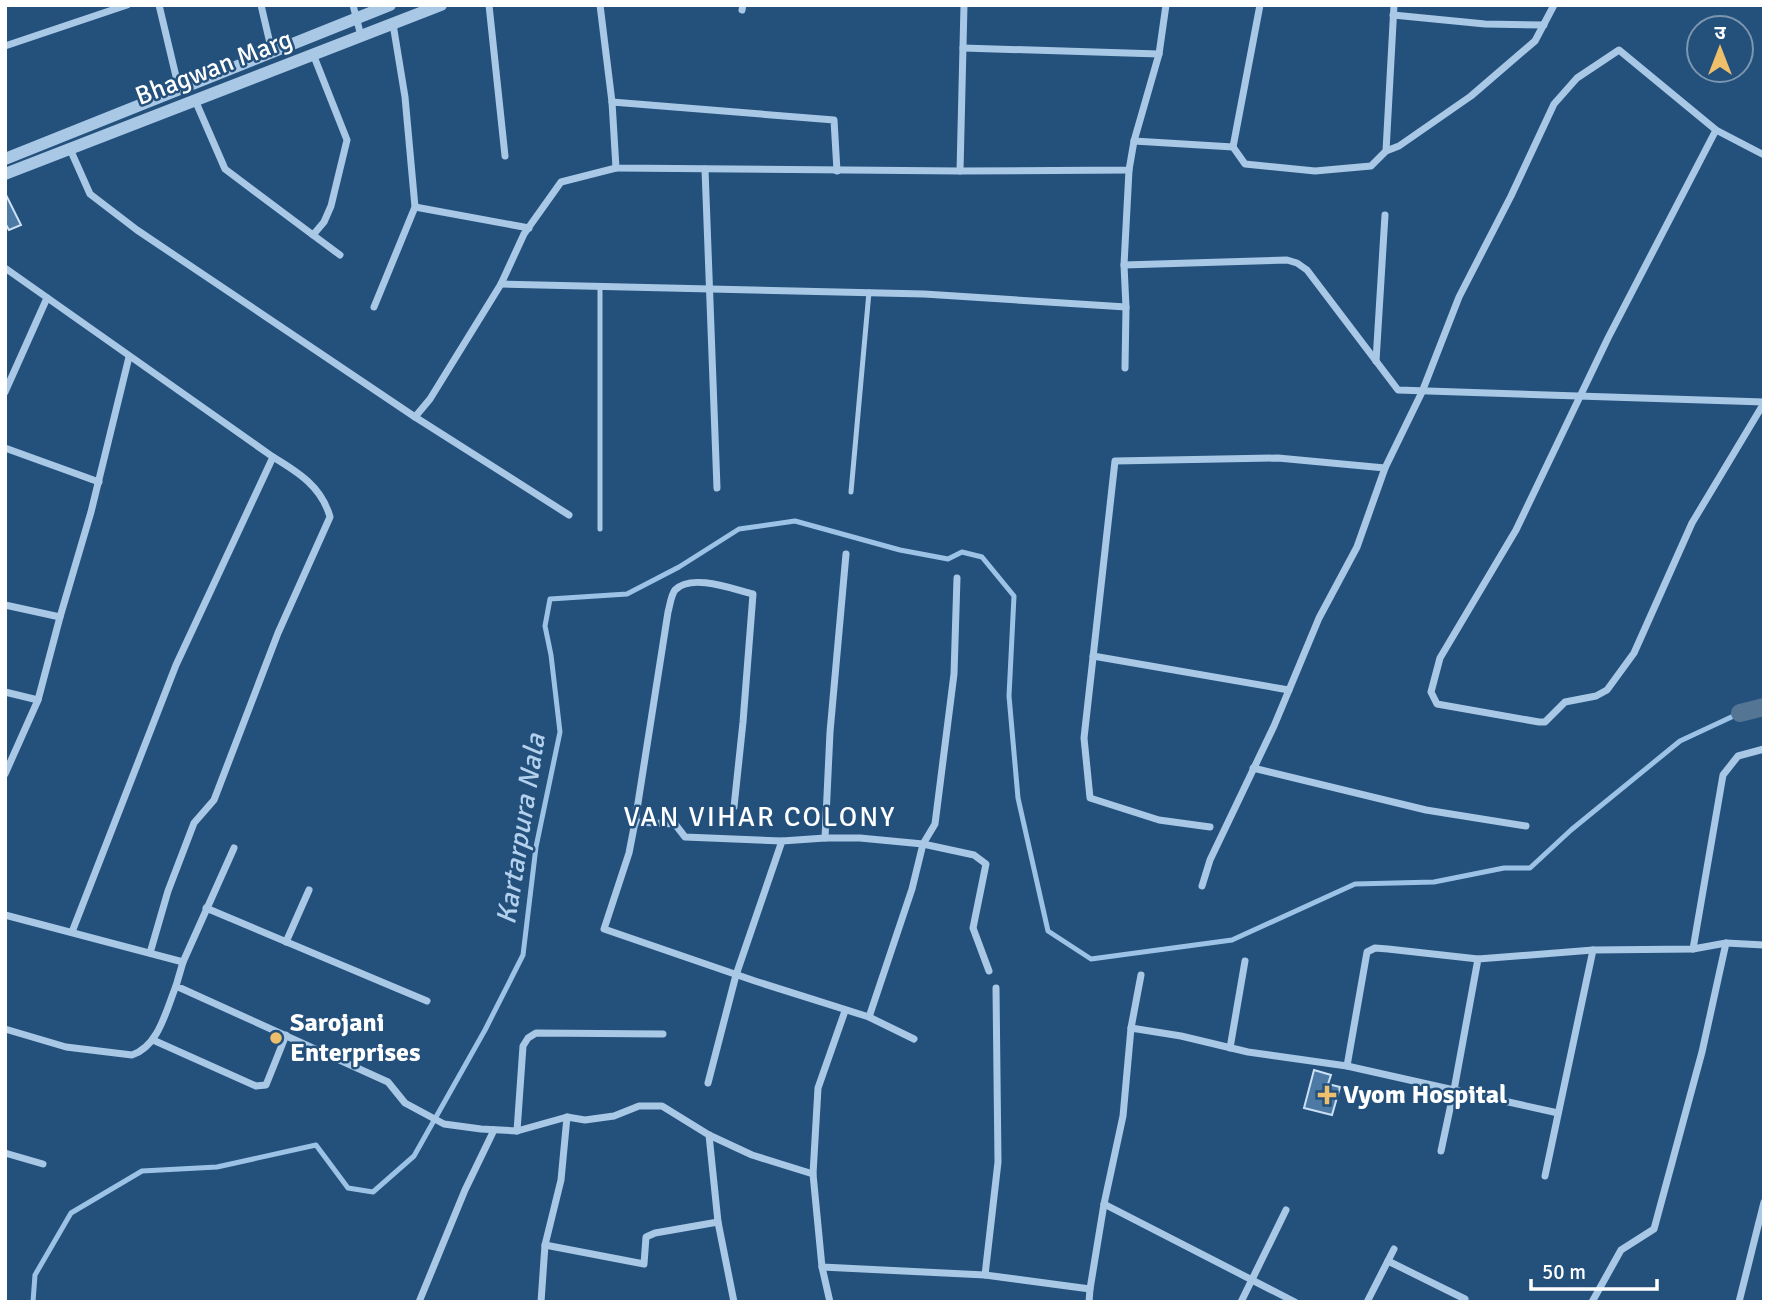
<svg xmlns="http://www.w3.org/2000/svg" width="1769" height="1307" font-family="Signika,'Noto Sans Devanagari',sans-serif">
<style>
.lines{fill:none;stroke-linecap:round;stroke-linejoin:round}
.stream{stroke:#9cc3e6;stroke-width:5}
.canal{stroke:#557595;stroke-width:18}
.building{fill:#4c7aa5;stroke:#cbe0f4;stroke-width:2}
.service{stroke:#a8c8e5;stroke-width:5}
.minor{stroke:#a8c8e5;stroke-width:7}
.tertiary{stroke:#a8c8e5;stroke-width:12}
.poi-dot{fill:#efc06b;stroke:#24507c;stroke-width:2.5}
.labels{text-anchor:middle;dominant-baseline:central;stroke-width:5;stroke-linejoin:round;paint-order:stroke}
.street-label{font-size:26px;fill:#fff;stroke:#24507c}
.poi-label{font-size:26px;font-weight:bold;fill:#fff;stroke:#24507c;text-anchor:start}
.neighbourhood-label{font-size:28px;letter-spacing:2px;fill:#fff;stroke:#24507c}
.water-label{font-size:28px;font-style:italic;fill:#b3d1ed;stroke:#24507c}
</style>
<rect width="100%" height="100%" fill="#24507c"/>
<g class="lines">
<polyline class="stream" points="33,1302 35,1275 71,1213 142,1171 217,1167 316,1145 348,1188 373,1192 414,1156 485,1030 523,955 536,847 560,732 551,655 545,626 550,599 627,594 679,567 739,529 795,521 900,550 948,559 962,552 982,557 1014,596 1009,696 1018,798 1048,931 1091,959 1232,940 1355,884 1434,882 1504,868 1530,868 1571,830 1680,741 1740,713"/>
<polyline class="canal" points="1740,713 1764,707"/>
</g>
<g class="building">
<polygon points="5,193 21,225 9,230 5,223"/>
<polygon points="1314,1070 1331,1075 1328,1084 1340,1087 1332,1115 1304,1108"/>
</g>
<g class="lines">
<g class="service">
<polyline points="851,492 869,292"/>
<polyline points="600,529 600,286"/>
</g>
<g class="minor">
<polyline points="159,5 179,89"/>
<polyline points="261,5 272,52"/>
<polyline points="353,5 361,36"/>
<polyline points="489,5 505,156"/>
<polyline points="600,5 612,102 616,168 960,171 964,5"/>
<polyline points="742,10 743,5"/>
<polyline points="1393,15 1485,24 1544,25"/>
<polyline points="5,46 127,5"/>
<polyline points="963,48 1159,54"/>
<polyline points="195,100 225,169 313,235 324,222 331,206 347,140 313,54"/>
<polyline points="612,102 834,120 837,171"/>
<polyline points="1716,130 1608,338 1516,530 1440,658 1431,692 1437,704 1539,722 1545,722 1565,702 1596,696 1607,690 1634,653 1692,523 1764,403"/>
<polyline points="1134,141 1233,147 1260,5"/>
<polyline points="1233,147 1245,164 1315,171 1371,166 1386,151 1394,5"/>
<polyline points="70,149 90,194 137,230 415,417 569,515"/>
<polyline points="1386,151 1399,146 1471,96 1535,41 1554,5"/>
<polyline points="705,169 717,488"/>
<polyline points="960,171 1129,170 1134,141 1159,54 1166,5"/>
<polyline points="415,207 529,228"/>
<polyline points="313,235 340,255"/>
<polyline points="1124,265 1287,260 1297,263 1307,270 1398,390 1764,402"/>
<path d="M5 268 273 457C298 472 322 487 330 517L278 633 214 800 194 823 168 891 150 953"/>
<polyline points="501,284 924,294 1126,307"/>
<polyline points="374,307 415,207 405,97 393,24"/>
<polyline points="1376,361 1385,215"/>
<polyline points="1125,368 1126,307 1124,265 1129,170"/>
<polyline points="5,392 47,298"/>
<polyline points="415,417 430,399 501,284 524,234 561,182 616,168"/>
<polyline points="5,448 99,482"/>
<polyline points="846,554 830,732 825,838 860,838 923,844 912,889 869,1017"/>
<polyline points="957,578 954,674 935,824 923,844 974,855 986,864 973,928 989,971"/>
<polyline points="5,605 60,617"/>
<polyline points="1093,656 1289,690"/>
<polyline points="5,692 38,700"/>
<polyline points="1253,768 1426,810 1526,826"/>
<polyline points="5,774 38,700 60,617 91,512 129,357"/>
<path d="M734 807 743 722 753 594C733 589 691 573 675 590 671 595 670 605 668 612L635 822 629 853 604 929 755 981 869 1017 914 1039"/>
<polyline points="635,822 675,824 685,837 782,841"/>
<polyline points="1210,827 1159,820 1090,798 1084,738 1115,461 1278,458 1385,468 1422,392 1459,297 1511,196 1554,104 1577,78 1619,50 1716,130 1764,155"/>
<polyline points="1202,886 1210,860 1274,726 1319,618 1357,547 1385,468"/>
<polyline points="206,908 427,1001"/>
<polyline points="5,915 183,962 234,848"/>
<polyline points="72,932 176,665 273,457"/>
<polyline points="286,942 309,890"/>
<polyline points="1693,949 1723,775 1738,756 1764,749"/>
<polyline points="183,962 176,986 388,1082 405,1103 444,1124 481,1129 517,1131 567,1117 585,1120 614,1116 639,1106 662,1106 709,1135 752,1155 813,1174 822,1267 985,1275 1090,1289 1104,1204 1123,1116 1131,1028 1181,1036 1248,1052 1347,1066 1454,1090 1478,959 1593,950 1693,949 1726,943 1764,945"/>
<polyline points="1131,1028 1141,975"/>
<path d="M5 1029 66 1047 132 1055C159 1046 166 1010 176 986"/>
<polyline points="153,1040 256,1086 266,1085 286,1035"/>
<polyline points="1230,1048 1245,961"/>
<polyline points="1347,1066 1367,952 1375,948 1388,949 1478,959"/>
<polyline points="708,1083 736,975 782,841 825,838"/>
<polyline points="517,1131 523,1046 528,1038 536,1033 663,1034"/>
<polyline points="709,1135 718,1222 734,1302"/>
<polyline points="1441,1151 1454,1090 1558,1113"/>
<polyline points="5,1153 43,1164"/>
<polyline points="813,1174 818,1088 845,1011"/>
<polyline points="1545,1176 1593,950"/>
<polyline points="1104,1204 1295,1302"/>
<polyline points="545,1245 644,1264 646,1237 655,1233 718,1222"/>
<polyline points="1388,1261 1465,1299"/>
<polyline points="822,1267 830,1302"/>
<polyline points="985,1275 998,1162 996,988"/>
<polyline points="419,1302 465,1190 494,1130"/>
<polyline points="541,1302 545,1245 561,1180 567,1117"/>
<polyline points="1089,1302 1090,1289"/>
<polyline points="1241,1302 1286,1210"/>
<polyline points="1367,1302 1394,1249"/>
<polyline points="1592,1302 1621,1250 1654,1229 1702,1052 1726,943"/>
<polyline points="1739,1302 1764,1202"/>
</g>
<g class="tertiary">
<polyline points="5,159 390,5"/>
<polyline points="5,174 441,5"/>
</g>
</g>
<g class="poi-dot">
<circle cx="276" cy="1038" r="7"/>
<path d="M1323.5 1084.5h7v7h7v7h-7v7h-7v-7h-7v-7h7z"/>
</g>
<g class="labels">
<g class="street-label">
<text transform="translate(214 68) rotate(-21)">Bhagwan Marg</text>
</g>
<g class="poi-label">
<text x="290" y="1023">Sarojani<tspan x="290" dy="30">Enterprises</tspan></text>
<text x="1343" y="1095">Vyom Hospital</text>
</g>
<g class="neighbourhood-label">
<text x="760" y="817">VAN VIHAR COLONY</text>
</g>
<g class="water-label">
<text transform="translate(521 829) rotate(-81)">Kartarpura Nala</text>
</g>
</g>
<rect width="1769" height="1307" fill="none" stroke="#ffffff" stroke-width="14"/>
<g transform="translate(1720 49)"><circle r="33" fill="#24507c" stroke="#7c96b0" stroke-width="2"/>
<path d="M0-5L12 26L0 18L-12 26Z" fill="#efc06b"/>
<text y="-10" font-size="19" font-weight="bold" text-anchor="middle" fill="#ffffff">उ</text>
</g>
<path d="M1531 1279v10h126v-10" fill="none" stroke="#ffffff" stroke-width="3.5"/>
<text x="1542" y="1279" font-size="21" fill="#ffffff" stroke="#24507c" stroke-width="5" paint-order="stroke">50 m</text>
</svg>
